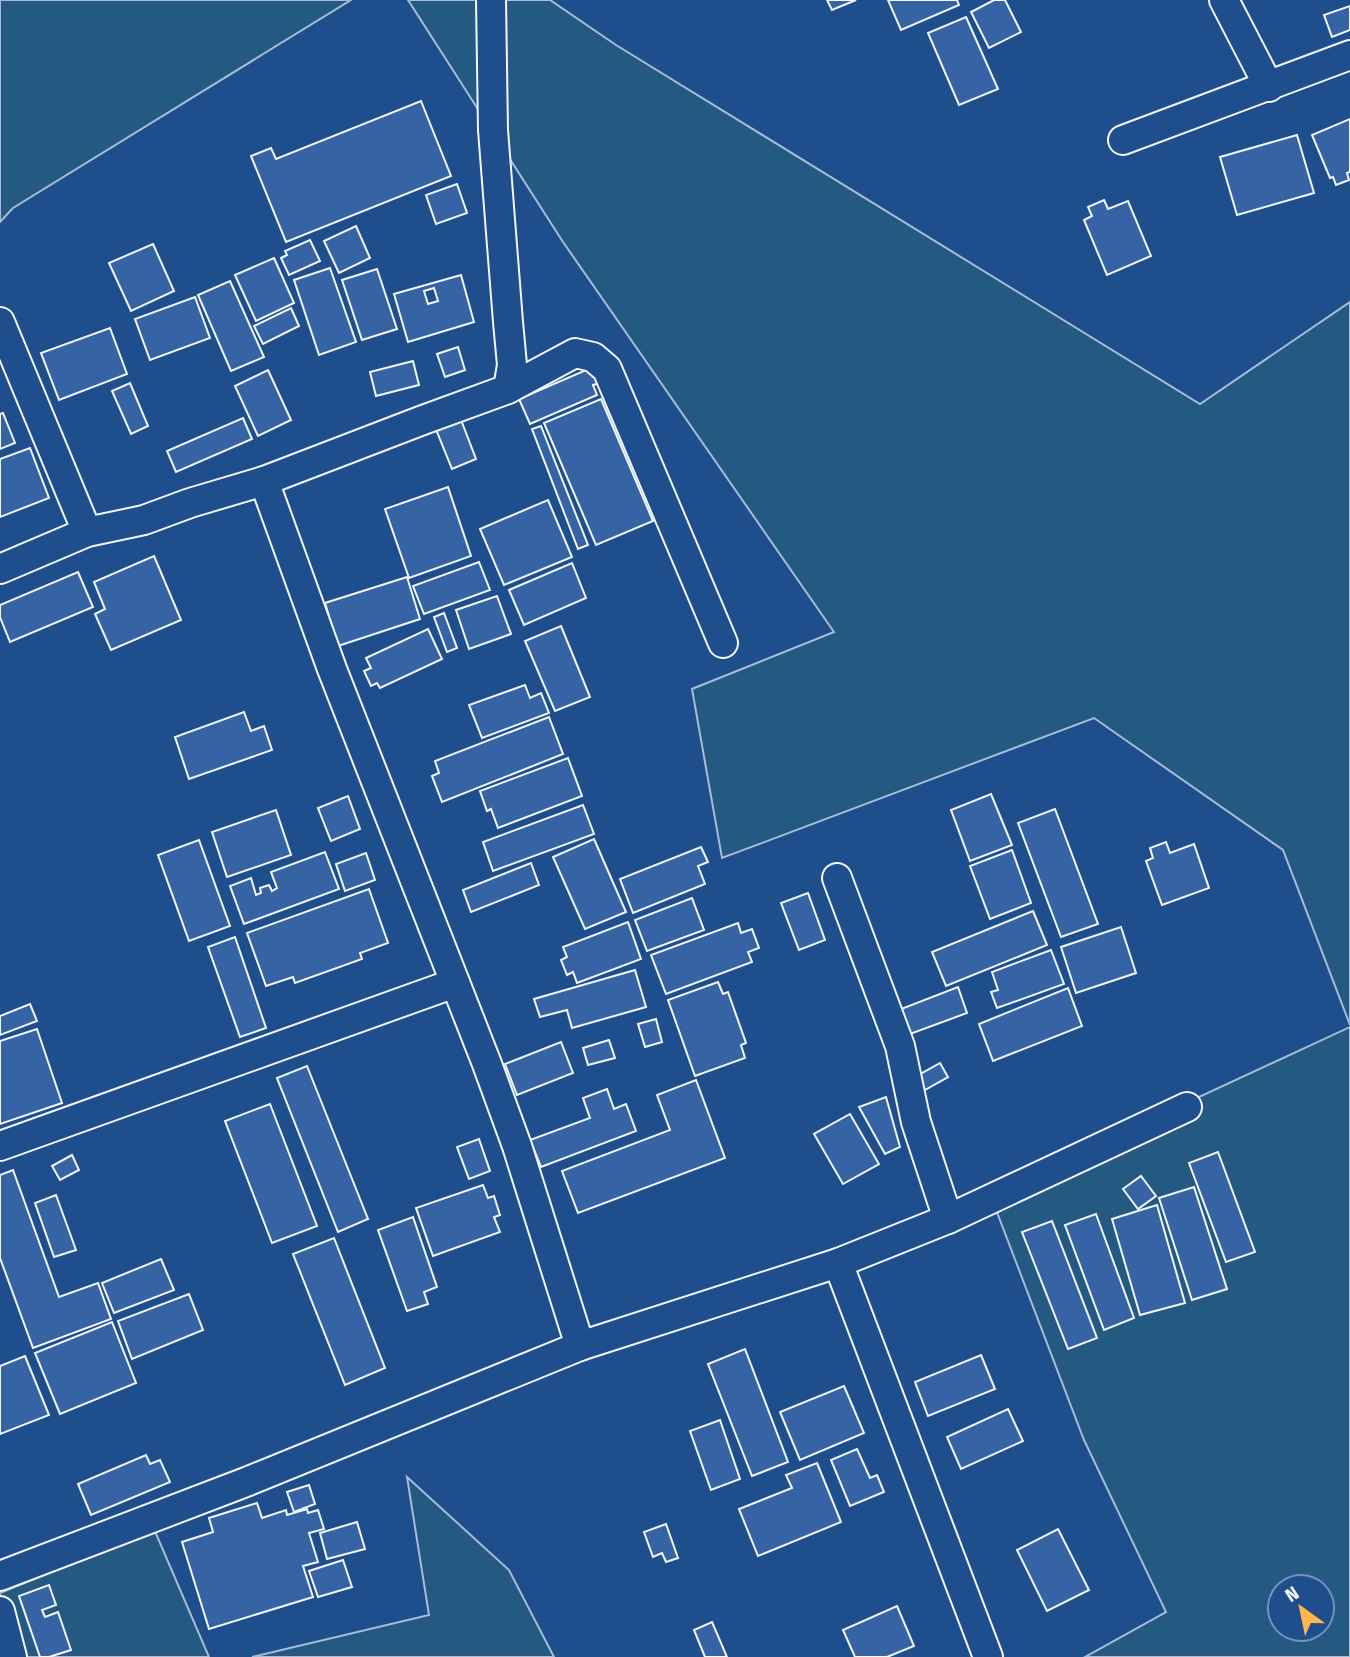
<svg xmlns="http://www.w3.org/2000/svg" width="1350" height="1657" font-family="'Fira Sans Condensed',sans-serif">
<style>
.green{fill:#245a82;stroke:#a8bbd7;stroke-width:2;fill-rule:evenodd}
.building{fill:#3563a3;stroke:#f2f6ff;stroke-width:2;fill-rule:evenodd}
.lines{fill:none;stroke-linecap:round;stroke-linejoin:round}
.minor-casing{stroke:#f2f6ff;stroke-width:32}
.minor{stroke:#1f4e8c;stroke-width:28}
</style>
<rect width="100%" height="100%" fill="#1f4e8c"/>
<g class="green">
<polygon points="0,0 351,0 13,208 0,222"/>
<polygon points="408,0 550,0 616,45 1200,404 1350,302 1350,1025 1283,850 1094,718 722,858 692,689 834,632 563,242"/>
<path d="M1350 1027V1657H1085L1166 1612 1084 1440 990 1194ZM1280 1587H1322V1629H1280Z"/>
<polygon points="407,1477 509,1570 554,1657 252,1657 429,1615"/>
<polygon points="154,1529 209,1657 0,1657 0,1593"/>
</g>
<g class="building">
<polygon points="827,0 856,0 832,10"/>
<polygon points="888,0 957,0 959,5 901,30"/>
<polygon points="994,0 1005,0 1021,32 989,48 971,12"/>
<polygon points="1350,6 1350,30 1332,37 1324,15"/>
<polygon points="966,17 998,89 959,105 928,33"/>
<polygon points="421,101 451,176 286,242 251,156 271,148 276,159"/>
<polygon points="1350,119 1350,172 1347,173 1349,180 1336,185 1333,177 1330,178 1312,135"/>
<polygon points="1297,135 1314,193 1237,215 1220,157"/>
<polygon points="457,184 467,213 436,224 426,195"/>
<polygon points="1104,200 1108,209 1128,201 1151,256 1107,275 1084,220 1092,216 1088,207"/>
<polygon points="356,226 370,258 339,273 324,241"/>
<polygon points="310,240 320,261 289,275 281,258 287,255 285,251"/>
<polygon points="153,244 174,291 131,311 109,263"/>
<polygon points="274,258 294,303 256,321 235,275"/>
<polygon points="330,268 356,342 319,355 294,280"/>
<polygon points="377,269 397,329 362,340 342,280"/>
<path d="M461 275 474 322 408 342 394 294ZM434 288 438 301 428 304 424 291Z"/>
<polygon points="230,281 264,357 231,371 198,295"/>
<polygon points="195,297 210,338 150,360 135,319"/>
<polygon points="291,308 299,326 263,344 254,326"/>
<polygon points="110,328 127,374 59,400 41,353"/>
<polygon points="458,347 465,370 445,377 437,354"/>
<polygon points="413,361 419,385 376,396 370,372"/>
<polygon points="593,367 600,383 593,385 597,395 530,424 519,399"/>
<polygon points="268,370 291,420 258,436 235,386"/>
<polygon points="130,383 148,426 131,434 112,391"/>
<polygon points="601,399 653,521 596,545 544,423"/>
<polygon points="458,412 476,459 452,469 433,422"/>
<polygon points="3,413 15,443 0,449 0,414"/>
<polygon points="243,418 252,439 176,472 167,451"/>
<polygon points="541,426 588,545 578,549 532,429"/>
<polygon points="30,448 49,498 0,517 0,459"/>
<polygon points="448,487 471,556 409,578 385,509"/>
<polygon points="548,500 572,557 504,585 480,529"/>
<polygon points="154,556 181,620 111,650 95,614 105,609 94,582"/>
<polygon points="479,562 490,590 424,614 413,586"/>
<polygon points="572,563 586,598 524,625 509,590"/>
<polygon points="78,572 93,607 10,642 0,617 0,605"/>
<polygon points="407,577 420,619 338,646 325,603"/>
<polygon points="497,596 511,634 469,649 456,610"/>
<polygon points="444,613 457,648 447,652 434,617"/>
<polygon points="561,626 590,697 555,711 525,641"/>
<polygon points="428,629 442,659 380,688 377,683 371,686 364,671 371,668 366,658"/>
<polygon points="525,685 530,698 541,693 549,713 482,738 469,705"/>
<polygon points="244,712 251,731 264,726 272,750 189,779 175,737"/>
<polygon points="549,717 563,754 442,802 432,776 439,773 435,761"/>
<polygon points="568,758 582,796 498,828 491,809 487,811 480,791"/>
<polygon points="991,794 1012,845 970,861 951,810"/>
<polygon points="348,796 360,829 331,841 318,808"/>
<polygon points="583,805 594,834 493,871 483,842"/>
<polygon points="1055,809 1098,924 1061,937 1018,823"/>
<polygon points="276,810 291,855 227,877 212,832"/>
<polygon points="594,839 626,912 585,929 553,857"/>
<polygon points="199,840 230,926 189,941 158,855"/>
<polygon points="1166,842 1170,853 1194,844 1209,888 1162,905 1146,861 1153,858 1150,848"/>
<polygon points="701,847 708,862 698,866 705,884 633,913 620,879"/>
<polygon points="1012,850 1031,903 990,919 970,866"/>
<polygon points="325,852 339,889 244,924 230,886 251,878 256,895 261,893 260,888 269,885 272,891 277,888 271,872"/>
<polygon points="366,853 375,880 345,891 336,864"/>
<polygon points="531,863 539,885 471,912 463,890"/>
<polygon points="369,889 388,943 360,953 362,959 295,983 293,977 266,986 247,933"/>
<polygon points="808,893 825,940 799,950 781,903"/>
<polygon points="692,898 704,930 647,951 635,920"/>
<polygon points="1033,911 1047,945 946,986 932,952"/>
<polygon points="628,922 641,959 577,983 573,972 567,975 561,960 567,957 563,947"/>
<polygon points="738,923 741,933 752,929 759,948 748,952 752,962 666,994 651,955"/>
<polygon points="1121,927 1136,973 1076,993 1061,947"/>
<polygon points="235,937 266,1028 240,1037 208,947"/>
<polygon points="1051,950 1064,984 997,1008 991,992 998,990 992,972"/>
<polygon points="635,970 646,1007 572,1028 567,1010 540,1017 534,999"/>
<polygon points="718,982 723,994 728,992 746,1043 741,1045 745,1058 695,1076 668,1000"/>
<polygon points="958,987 967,1013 910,1034 901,1009"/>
<polygon points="1068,988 1082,1026 993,1061 979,1024"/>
<polygon points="30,1004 37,1021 0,1035 0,1016"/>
<polygon points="656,1019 662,1042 645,1047 638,1024"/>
<polygon points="37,1029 62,1103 0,1124 0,1041"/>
<polygon points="609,1040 615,1058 588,1065 583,1048"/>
<polygon points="561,1042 573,1073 517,1095 505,1064"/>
<polygon points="940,1063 948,1077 925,1090 917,1076"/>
<polygon points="307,1066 368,1219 338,1232 277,1078"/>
<polygon points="696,1080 725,1158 578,1213 562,1171 670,1130 657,1095"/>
<polygon points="607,1089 614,1109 626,1104 636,1131 541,1167 530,1140 590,1118 583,1098"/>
<polygon points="886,1097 900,1147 885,1154 859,1107"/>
<polygon points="270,1104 317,1226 272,1243 225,1121"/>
<polygon points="850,1114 879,1164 843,1184 814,1134"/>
<polygon points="479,1139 490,1171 469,1179 457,1147"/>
<polygon points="1218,1152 1255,1252 1226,1262 1189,1163"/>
<polygon points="72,1155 79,1170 60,1180 52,1166"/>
<polygon points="13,1170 59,1297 98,1283 111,1319 33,1348 0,1258 0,1175"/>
<polygon points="1141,1176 1156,1196 1138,1209 1123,1189"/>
<polygon points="483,1185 488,1198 494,1196 500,1215 494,1217 500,1232 433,1256 416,1208"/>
<polygon points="1194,1187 1227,1289 1192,1300 1159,1198"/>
<polygon points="56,1195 76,1250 54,1257 35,1203"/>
<polygon points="1157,1205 1185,1303 1140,1315 1112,1219"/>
<polygon points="1096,1214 1134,1318 1104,1330 1065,1225"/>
<polygon points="413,1217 437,1287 424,1292 428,1304 407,1311 378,1230"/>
<polygon points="1052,1221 1097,1338 1068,1349 1022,1232"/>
<polygon points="334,1238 385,1368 345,1385 293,1254"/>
<polygon points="161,1259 174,1290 114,1313 102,1283"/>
<polygon points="189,1294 203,1330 132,1359 118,1321"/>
<polygon points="112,1322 136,1383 60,1414 35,1353"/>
<polygon points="745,1349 788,1462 752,1476 708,1364"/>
<polygon points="981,1355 995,1389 928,1416 915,1382"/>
<polygon points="25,1356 49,1415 0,1434 0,1366"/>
<polygon points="844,1386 864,1433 800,1460 780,1412"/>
<polygon points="1008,1409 1023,1441 961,1469 947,1437"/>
<polygon points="720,1420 740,1479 711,1490 690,1431"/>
<polygon points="857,1449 870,1478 877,1475 884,1492 850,1506 831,1460"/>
<polygon points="146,1455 150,1464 160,1460 170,1482 91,1515 78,1484"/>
<polygon points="817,1463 841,1522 758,1556 739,1509 792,1488 786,1475"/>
<polygon points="309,1485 315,1504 294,1512 287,1492"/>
<polygon points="257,1503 262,1518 286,1510 287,1515 307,1509 308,1513 318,1510 324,1529 309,1533 318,1562 303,1566 313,1597 209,1629 182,1542 213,1532 209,1518"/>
<polygon points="357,1522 365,1549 327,1559 320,1533"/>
<polygon points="666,1524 678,1558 666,1562 662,1553 653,1557 644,1532"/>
<polygon points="1058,1529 1089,1590 1047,1611 1017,1550"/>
<polygon points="343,1560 352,1587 318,1597 309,1571"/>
<polygon points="49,1585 56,1605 42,1610 45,1617 58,1612 71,1650 49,1657 40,1657 19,1596"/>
<polygon points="897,1606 914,1646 887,1657 855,1657 843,1630"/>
<polygon points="712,1622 727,1657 705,1657 694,1630"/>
</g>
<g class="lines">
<g class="minor-casing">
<g id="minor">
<polyline points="1224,0 1269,87"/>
<polyline points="1123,140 1350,55"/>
<polyline points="0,322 87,532"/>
<polyline points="508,389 575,353 593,357 607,369 723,643"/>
<polyline points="264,481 332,669 487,1064 517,1146 580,1346"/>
<polyline points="0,569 87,532 144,520 190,503 264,481 423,420 508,389 512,365 508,322 493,130 491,0"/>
<polyline points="837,878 900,1046 916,1122 948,1219"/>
<polyline points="0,1146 455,983"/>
<polyline points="838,1263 988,1657"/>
<polyline points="0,1576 246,1482 580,1346 838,1263 948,1219 1187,1107"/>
<polyline points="0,1611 12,1657"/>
</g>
</g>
<use href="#minor" class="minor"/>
</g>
<g transform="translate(1301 1608) rotate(327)"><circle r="33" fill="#1f4e8c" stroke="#7391ba" stroke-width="2"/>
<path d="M0-5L12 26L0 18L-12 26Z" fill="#ffb74d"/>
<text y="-10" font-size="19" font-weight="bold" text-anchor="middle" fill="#f2f6ff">N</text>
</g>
</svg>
